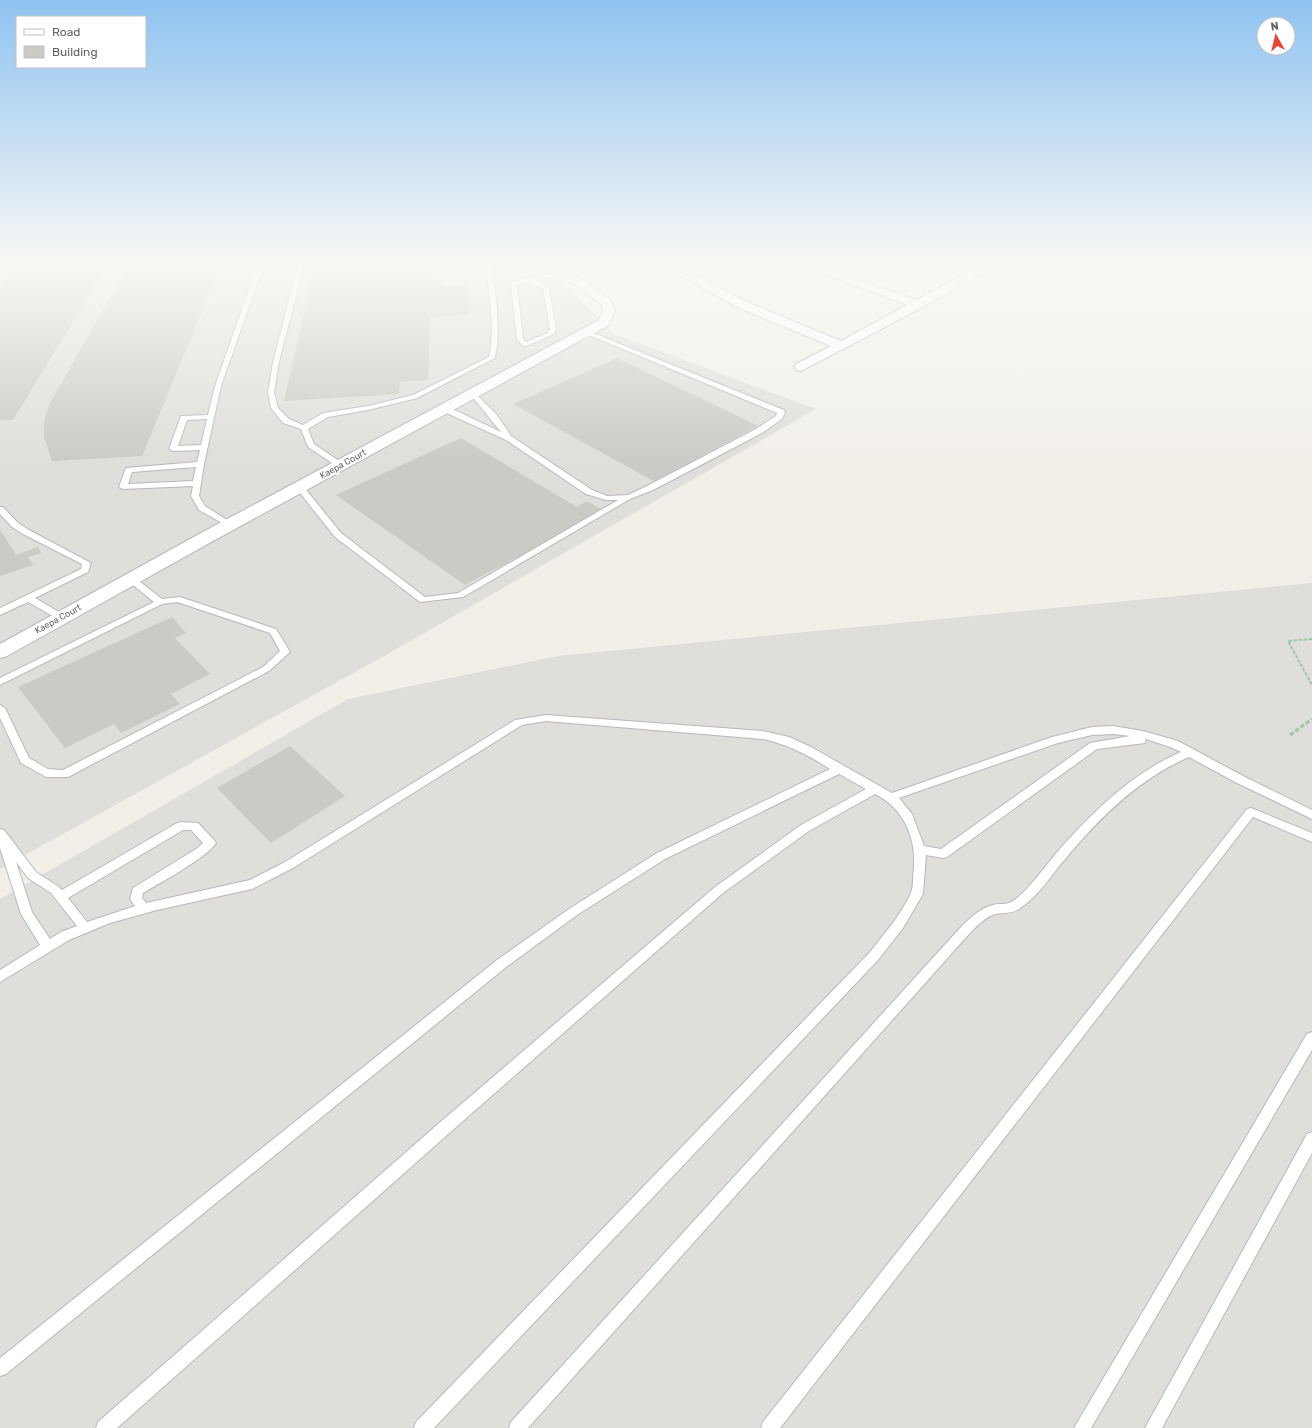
<svg xmlns="http://www.w3.org/2000/svg" width="1312" height="1428" font-family="Rubik,sans-serif">
<style>
.industrial{fill:#e0deda}
.building{fill:#cccac5}
.lines{fill:none;stroke-linecap:round;stroke-linejoin:round}
.lane-casing{stroke:#b5b8bc;stroke-width:2}
.street-casing{stroke:#b5b8bc;stroke-width:2}
.path-far1{stroke:#9cc7a9;stroke-width:2;stroke-dasharray:3.5 1.5;stroke-linecap:butt}
.path{stroke:#9cc7a9;stroke-width:3;stroke-dasharray:4.5 2;stroke-linecap:butt}
.lane{fill:#fff;fill-rule:evenodd}
.street{fill:#fff;fill-rule:evenodd}
.labels{text-anchor:middle;dominant-baseline:central;stroke-width:4;stroke-linejoin:round;paint-order:stroke}
.far-street-label{font-size:9px;fill:#5f6368;stroke:#fff}
</style>
<rect width="100%" height="100%" fill="#f1efe8"/>
<g class="industrial">
<polygon points="0,261 531,261 570,289 614,334 816,409 384,656 0,869"/>
<polygon points="1312,583 1312,1428 0,1428 0,899 348,699 558,656"/>
</g>
<g class="building">
<polygon points="19,261 110,261 13,420 0,420 0,286"/>
<polygon points="131,261 223,261 142,456 52,461 44,437 44,421 50,403"/>
<polygon points="316,261 433,261 432,279 442,279 441,286 468,285 469,315 430,317 428,380 400,382 399,394 284,401"/>
<polygon points="617,358 758,426 654,481 513,404"/>
<polygon points="461,438 577,507 587,501 604,511 465,585 336,495"/>
<polygon points="0,530 16,555 38,547 41,553 28,557 33,565 0,576"/>
<polygon points="172,617 186,633 175,638 210,674 171,694 180,704 121,733 114,724 65,748 18,687"/>
<polygon points="290,746 345,796 271,843 217,788"/>
</g>
<g class="lines">
<g class="lane-casing">
<g id="lane">
<path d="M259 261H265L221 386 204 464 199 496 205 506 232 523 233 525 232 527H229L199 510 191 496 193 486 123 489 119 487 126 468 197 462 200 450 173 451 169 449 181 416 208 415 215 386ZM207 419 201 445 178 446 187 420ZM196 467 193 481 128 484 132 472Z"/>
<path d="M299 261H305L279 362 274 392 278 408 289 419 303 425 323 413 368 406 413 395 489 357C496 325 488 293 486 261H492C494 294 502 326 495 358L417 398 368 410 328 417 308 429 314 444 345 465 341 467H338L308 447 301 429 283 423 271 408 268 392 273 362Z"/>
<path d="M564 271 567 273 566 274 536 280 549 288 556 329 554 334 527 346H523L517 339 511 284 519 279ZM529 281 543 289 550 329 548 333 526 342 523 339 517 285Z"/>
<polygon points="584,331 588,331 784,410 785,412 782,419 762,433 653,490 630,499 463,597 420,602 335,537 296,488 300,486 303,486 341,533 425,597 458,593 618,500 606,500 586,494 506,440 442,411 442,407 448,407 501,432 470,394 475,393 497,415 511,436 592,490 607,496 628,495 647,486 756,429 776,416 777,413 584,333"/>
<polygon points="0,507 3,507 18,523 29,530 91,563 88,572 35,598 64,615 66,617 64,619 58,619 28,602 0,615 0,608 81,569 82,564 23,534 12,527 0,514"/>
<polygon points="131,576 134,577 162,599 180,597 276,629 290,652 269,671 68,777 46,777 21,763 0,718 0,705 5,708 29,758 48,769 63,770 263,667 280,651 270,633 177,602 162,604 0,685 0,678 154,602 128,581 127,579 128,577"/>
<path d="M546 715 763 731 789 737 811 747 892 793 1052 737 1092 727 1113 726 1143 731 1178 741 1243 776 1312 810V819L1235 782 1189 757C1140 778 1100 817 1066 858 1051 875 1038 897 1019 909 1012 914 1003 912 996 914 986 916 976 927 969 934L528 1428H509L511 1422 961 927C970 918 980 908 993 905 998 903 1006 905 1011 902 1025 895 1047 864 1058 851 1093 812 1132 773 1181 752L1170 747 1146 739 1145 743 1097 749 947 857 943 858 926 855 923 894 903 928 878 960 434 1428H414L416 1422 870 952C884 934 900 916 910 895 913 890 913 882 913 877 918 843 907 810 875 794L809 831 723 893 455 1128 117 1428H96L98 1422 445 1118 715 887 801 825 866 789 839 774 665 859 577 915 505 968 6 1374 0 1376V1358L497 960 569 909 657 853 830 769C808 755 789 745 763 739L546 721 522 725 293 868 252 889 157 910 110 923 69 940 0 982V970L40 945 21 914 0 848V829L4 830 36 872 59 887 62 890 177 823 181 822 198 823 214 840 216 843C208 857 158 884 143 893L142 898 146 903 250 880 285 862 515 720ZM1113 734 1130 736 1090 743 941 849 924 846 912 814 899 798 1058 743 1092 735ZM183 830H191L203 843 196 849 133 888 130 899 135 906 87 922 68 898ZM16 862 28 878 51 893 77 926 61 932 50 939 32 912Z"/>
<polygon points="1251,808 1312,833 1312,842 1253,817 780,1428 761,1428 763,1422 1247,809"/>
<polygon points="1312,1032 1312,1050 1091,1428 1074,1428 1307,1034"/>
<polygon points="1312,1132 1312,1153 1162,1428 1145,1428 1307,1134"/>
</g>
</g>
<g class="street-casing">
<g id="street">
<polygon points="542,261 555,261 610,299 615,310 609,325 213,541 7,656 0,658 0,644 201,533 599,320 603,310 601,304"/>
<polygon points="654,261 668,261 747,302 841,341 907,305 825,274 801,261 816,261 833,270 916,300 990,261 1004,261 921,308 801,371 796,370 794,367 796,364 831,346 739,308"/>
</g>
</g>
<polyline class="path-far1" points="1312,639 1288,641 1312,685"/>
<polyline class="path" points="1290,735 1312,719"/>
<use href="#lane" class="lane"/>
<use href="#street" class="street"/>
</g>
<linearGradient id="sky" x2="0" y2="1"><stop stop-color="#8fc3f1"/><stop offset="0.57" stop-color="#f9f8f5"/><stop offset="1" stop-color="#f9f8f5" stop-opacity="0"/></linearGradient>
<rect width="1312" height="461" fill="url(#sky)"/>
<g class="labels">
<g class="far-street-label">
<text transform="translate(343 464) rotate(-29)">Kaepa Court</text>
<text transform="translate(58 619) rotate(-29)">Kaepa Court</text>
</g>
</g>
<rect x="16" y="16" width="130" height="52" fill="#ffffff" stroke="#bfc1c3"/>
<rect x="24" y="29" width="20" height="6" fill="#ffffff" stroke="#bfc1c3"/>
<text x="52" y="36" font-size="12" fill="#5f6368">Road</text>
<rect x="24" y="46" width="20" height="12" fill="#cccac5" stroke="#bfc1c3"/>
<text x="52" y="56" font-size="12" fill="#5f6368">Building</text>
<g transform="translate(1276 36) rotate(352)"><circle r="19" fill="#ffffff" stroke="#bfc1c3"/>
<path d="M0-3L7 15L0 10L-7 15Z" fill="#ea4335"/>
<text y="-6" font-size="11" font-weight="bold" text-anchor="middle" fill="#5f6368">N</text>
</g>
</svg>
